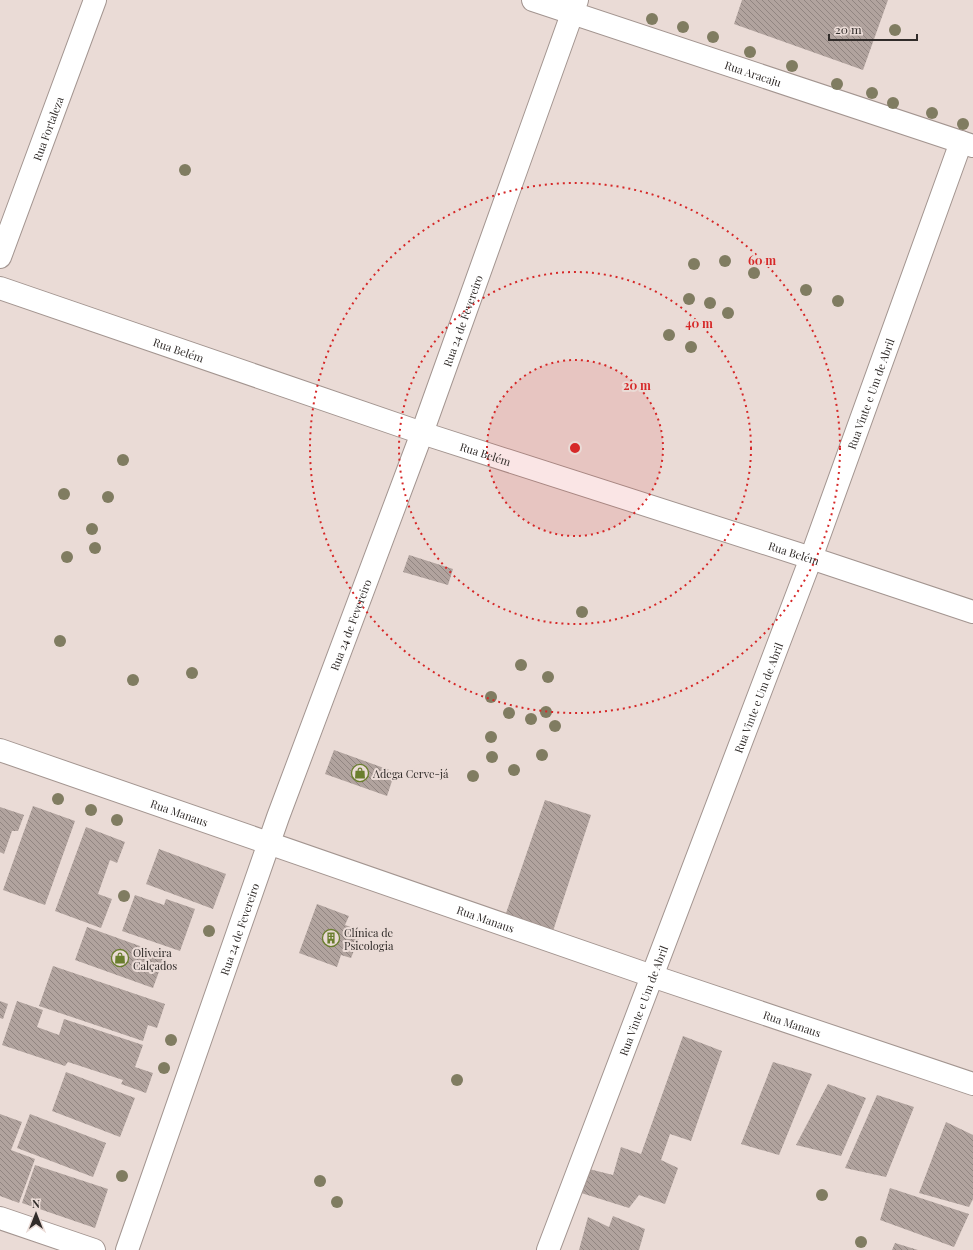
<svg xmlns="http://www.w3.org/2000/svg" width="973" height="1250" font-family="'Playfair Display',serif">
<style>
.building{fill:url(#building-back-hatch)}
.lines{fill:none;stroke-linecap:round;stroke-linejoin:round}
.minor-casing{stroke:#a39590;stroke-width:24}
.major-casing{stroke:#a39590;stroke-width:24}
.minor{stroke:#fff;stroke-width:22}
.major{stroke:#fff;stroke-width:22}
.tree{fill:#807c61}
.ring{fill:none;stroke:#d62828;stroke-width:2;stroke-dasharray:2 4}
.labels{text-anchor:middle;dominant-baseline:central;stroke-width:4;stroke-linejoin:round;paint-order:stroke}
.street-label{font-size:11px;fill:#312c2a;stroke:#eadbd6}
.poi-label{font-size:11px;fill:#312c2a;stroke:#eadbd6;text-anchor:start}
.centre{fill:#d62828;stroke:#eadbd6;stroke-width:2}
.ring-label{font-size:12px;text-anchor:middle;font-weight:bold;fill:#d62828;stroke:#eadbd6;stroke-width:4;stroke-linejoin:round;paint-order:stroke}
</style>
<defs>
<pattern id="building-back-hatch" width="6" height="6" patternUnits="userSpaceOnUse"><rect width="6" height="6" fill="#b1a39e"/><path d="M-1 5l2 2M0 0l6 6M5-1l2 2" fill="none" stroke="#918581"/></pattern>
</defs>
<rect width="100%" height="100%" fill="#eadbd6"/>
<g class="building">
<polygon points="742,0 888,0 863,70 734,24"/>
<polygon points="409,555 453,569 448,585 403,572"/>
<polygon points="334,750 395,772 387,796 325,774"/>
<polygon points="545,800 591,815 553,931 505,916"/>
<polygon points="33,806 75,821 45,905 3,890"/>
<polygon points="0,807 24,815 18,831 12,831 4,854 0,852"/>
<polygon points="86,827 125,842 117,863 110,860 98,894 112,899 101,928 55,911"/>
<polygon points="159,849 226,874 213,909 146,884"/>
<polygon points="135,895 164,905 166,899 195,909 180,951 122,931"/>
<polygon points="317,904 349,916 345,925 362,931 351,958 341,955 337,967 299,953"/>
<polygon points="87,927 165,955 153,988 75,960"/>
<polygon points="53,966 165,1004 157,1028 148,1025 143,1041 39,1006"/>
<polygon points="0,1001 8,1004 3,1019 0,1018"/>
<polygon points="17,1001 43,1010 37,1027 59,1035 64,1019 143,1045 135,1067 153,1073 146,1093 121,1084 123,1080 68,1062 65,1066 2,1045"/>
<polygon points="683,1036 722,1051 691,1141 670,1134 661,1160 678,1168 665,1204 639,1195 629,1208 578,1192 589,1169 613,1175 621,1147 641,1154"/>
<polygon points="773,1062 812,1074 779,1155 741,1144"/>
<polygon points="66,1072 135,1098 120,1137 52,1111"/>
<polygon points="828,1084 866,1098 841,1156 796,1145"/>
<polygon points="877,1095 914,1107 886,1177 845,1168"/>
<polygon points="0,1114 22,1122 11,1150 35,1159 19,1203 0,1196"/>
<polygon points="30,1114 106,1143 93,1177 17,1148"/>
<polygon points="946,1122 973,1135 973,1199 969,1207 919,1193"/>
<polygon points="35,1165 108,1189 95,1228 22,1203"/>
<polygon points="890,1188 969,1214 954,1247 880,1220"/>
<polygon points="613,1216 645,1229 639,1250 579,1250 588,1217 609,1227"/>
<polygon points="895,1243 918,1250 892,1250"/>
</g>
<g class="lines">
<g class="minor-casing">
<g id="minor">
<path id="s1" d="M533 0 973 146"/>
<path id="s2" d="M0 257 95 0"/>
<path id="s3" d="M0 288 422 433 811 558 973 612"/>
<path id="s4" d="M0 750 652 976 973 1084"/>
<polyline points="0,1218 94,1250"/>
<path id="s5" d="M548 1250 811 558 961 142"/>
</g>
</g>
<g class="major-casing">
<g id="major">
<path id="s6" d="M127 1250 278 817 422 433 577 0"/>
</g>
</g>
<use href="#minor" class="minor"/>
<use href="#major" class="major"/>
</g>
<g class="tree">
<circle cx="652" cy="19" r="6"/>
<circle cx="683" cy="27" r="6"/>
<circle cx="895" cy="30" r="6"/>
<circle cx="713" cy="37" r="6"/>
<circle cx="750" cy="52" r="6"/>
<circle cx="792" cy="66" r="6"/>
<circle cx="837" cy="84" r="6"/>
<circle cx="872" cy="93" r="6"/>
<circle cx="893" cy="103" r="6"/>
<circle cx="932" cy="113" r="6"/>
<circle cx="963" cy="124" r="6"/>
<circle cx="185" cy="170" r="6"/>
<circle cx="725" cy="261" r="6"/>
<circle cx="694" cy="264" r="6"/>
<circle cx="754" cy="273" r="6"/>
<circle cx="806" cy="290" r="6"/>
<circle cx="689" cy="299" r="6"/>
<circle cx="838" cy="301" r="6"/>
<circle cx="710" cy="303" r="6"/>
<circle cx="728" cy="313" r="6"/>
<circle cx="669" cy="335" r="6"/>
<circle cx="691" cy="347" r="6"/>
<circle cx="123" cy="460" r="6"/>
<circle cx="64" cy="494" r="6"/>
<circle cx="108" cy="497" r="6"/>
<circle cx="92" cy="529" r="6"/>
<circle cx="95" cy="548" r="6"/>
<circle cx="67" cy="557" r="6"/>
<circle cx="582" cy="612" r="6"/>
<circle cx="60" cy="641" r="6"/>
<circle cx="521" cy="665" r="6"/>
<circle cx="192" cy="673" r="6"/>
<circle cx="548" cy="677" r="6"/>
<circle cx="133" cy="680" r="6"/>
<circle cx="491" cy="697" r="6"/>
<circle cx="546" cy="712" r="6"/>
<circle cx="509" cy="713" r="6"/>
<circle cx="531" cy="719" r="6"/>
<circle cx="555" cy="726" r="6"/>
<circle cx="491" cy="737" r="6"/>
<circle cx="542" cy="755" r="6"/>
<circle cx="492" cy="757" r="6"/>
<circle cx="514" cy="770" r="6"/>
<circle cx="473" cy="776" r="6"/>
<circle cx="58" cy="799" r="6"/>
<circle cx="91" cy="810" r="6"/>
<circle cx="117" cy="820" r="6"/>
<circle cx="124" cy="896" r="6"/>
<circle cx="209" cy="931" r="6"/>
<circle cx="171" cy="1040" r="6"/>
<circle cx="164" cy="1068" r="6"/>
<circle cx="457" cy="1080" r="6"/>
<circle cx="122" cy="1176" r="6"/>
<circle cx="320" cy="1181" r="6"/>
<circle cx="822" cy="1195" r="6"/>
<circle cx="337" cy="1202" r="6"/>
<circle cx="861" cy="1242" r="6"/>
</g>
<circle cx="575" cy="448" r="88" fill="#d62828" fill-opacity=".12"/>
<g class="ring">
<circle cx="575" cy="448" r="88"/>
<circle cx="575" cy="448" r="176"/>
<circle cx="575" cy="448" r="265"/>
</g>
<defs>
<g id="shop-ring" transform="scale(0.9)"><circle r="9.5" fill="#eadbd6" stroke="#6a7e2e" stroke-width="1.5"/><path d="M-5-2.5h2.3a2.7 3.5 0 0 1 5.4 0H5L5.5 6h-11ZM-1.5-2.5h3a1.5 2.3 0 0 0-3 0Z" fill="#6a7e2e"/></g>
<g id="building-ring" transform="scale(0.9)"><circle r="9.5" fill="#eadbd6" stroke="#6a7e2e" stroke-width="1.5"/><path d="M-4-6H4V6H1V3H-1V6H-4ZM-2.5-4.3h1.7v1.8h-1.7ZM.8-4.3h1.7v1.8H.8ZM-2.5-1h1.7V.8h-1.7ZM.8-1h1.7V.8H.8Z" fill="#6a7e2e"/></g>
</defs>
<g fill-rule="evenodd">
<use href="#shop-ring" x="360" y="773"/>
<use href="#building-ring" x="331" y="938"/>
<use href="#shop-ring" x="120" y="958"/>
</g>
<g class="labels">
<g class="street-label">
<text stroke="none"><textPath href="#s1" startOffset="232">Rua Aracaju</textPath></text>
<text stroke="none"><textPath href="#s2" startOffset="137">Rua Fortaleza</textPath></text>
<text stroke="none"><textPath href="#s6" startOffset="988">Rua 24 de Fevereiro</textPath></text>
<text stroke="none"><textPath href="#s3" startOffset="189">Rua Belém</textPath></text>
<text stroke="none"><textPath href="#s5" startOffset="915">Rua Vinte e Um de Abril</textPath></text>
<text stroke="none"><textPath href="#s3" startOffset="513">Rua Belém</textPath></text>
<text stroke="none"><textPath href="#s3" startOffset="837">Rua Belém</textPath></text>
<text stroke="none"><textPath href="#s6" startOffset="664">Rua 24 de Fevereiro</textPath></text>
<text stroke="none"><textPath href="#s5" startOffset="591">Rua Vinte e Um de Abril</textPath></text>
<text stroke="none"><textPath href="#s4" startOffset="190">Rua Manaus</textPath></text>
<text stroke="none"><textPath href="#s4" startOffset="514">Rua Manaus</textPath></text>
<text stroke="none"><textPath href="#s6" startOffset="340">Rua 24 de Fevereiro</textPath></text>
<text stroke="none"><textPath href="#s5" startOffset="267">Rua Vinte e Um de Abril</textPath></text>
<text stroke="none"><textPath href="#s4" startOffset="838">Rua Manaus</textPath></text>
</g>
<g class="poi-label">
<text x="373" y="773">Adega Cerve-já</text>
<text x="344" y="932">Clínica de<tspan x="344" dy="13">Psicologia</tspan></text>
<text x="133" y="952">Oliveira<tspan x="133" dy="13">Calçados</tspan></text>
</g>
</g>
<circle cx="575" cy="448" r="6" class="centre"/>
<g class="ring-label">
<text x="762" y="265">60 m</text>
<text x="699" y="328">40 m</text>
<text x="637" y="390">20 m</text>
</g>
<g transform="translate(36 1214)" stroke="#eadbd6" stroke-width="3" paint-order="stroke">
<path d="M0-3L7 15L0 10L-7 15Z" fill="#312c2a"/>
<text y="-6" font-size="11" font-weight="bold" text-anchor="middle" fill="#312c2a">N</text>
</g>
<path d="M829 34v6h88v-6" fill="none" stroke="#312c2a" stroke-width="2"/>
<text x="835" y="34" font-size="12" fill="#312c2a" stroke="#eadbd6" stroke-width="3" paint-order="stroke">20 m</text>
</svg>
